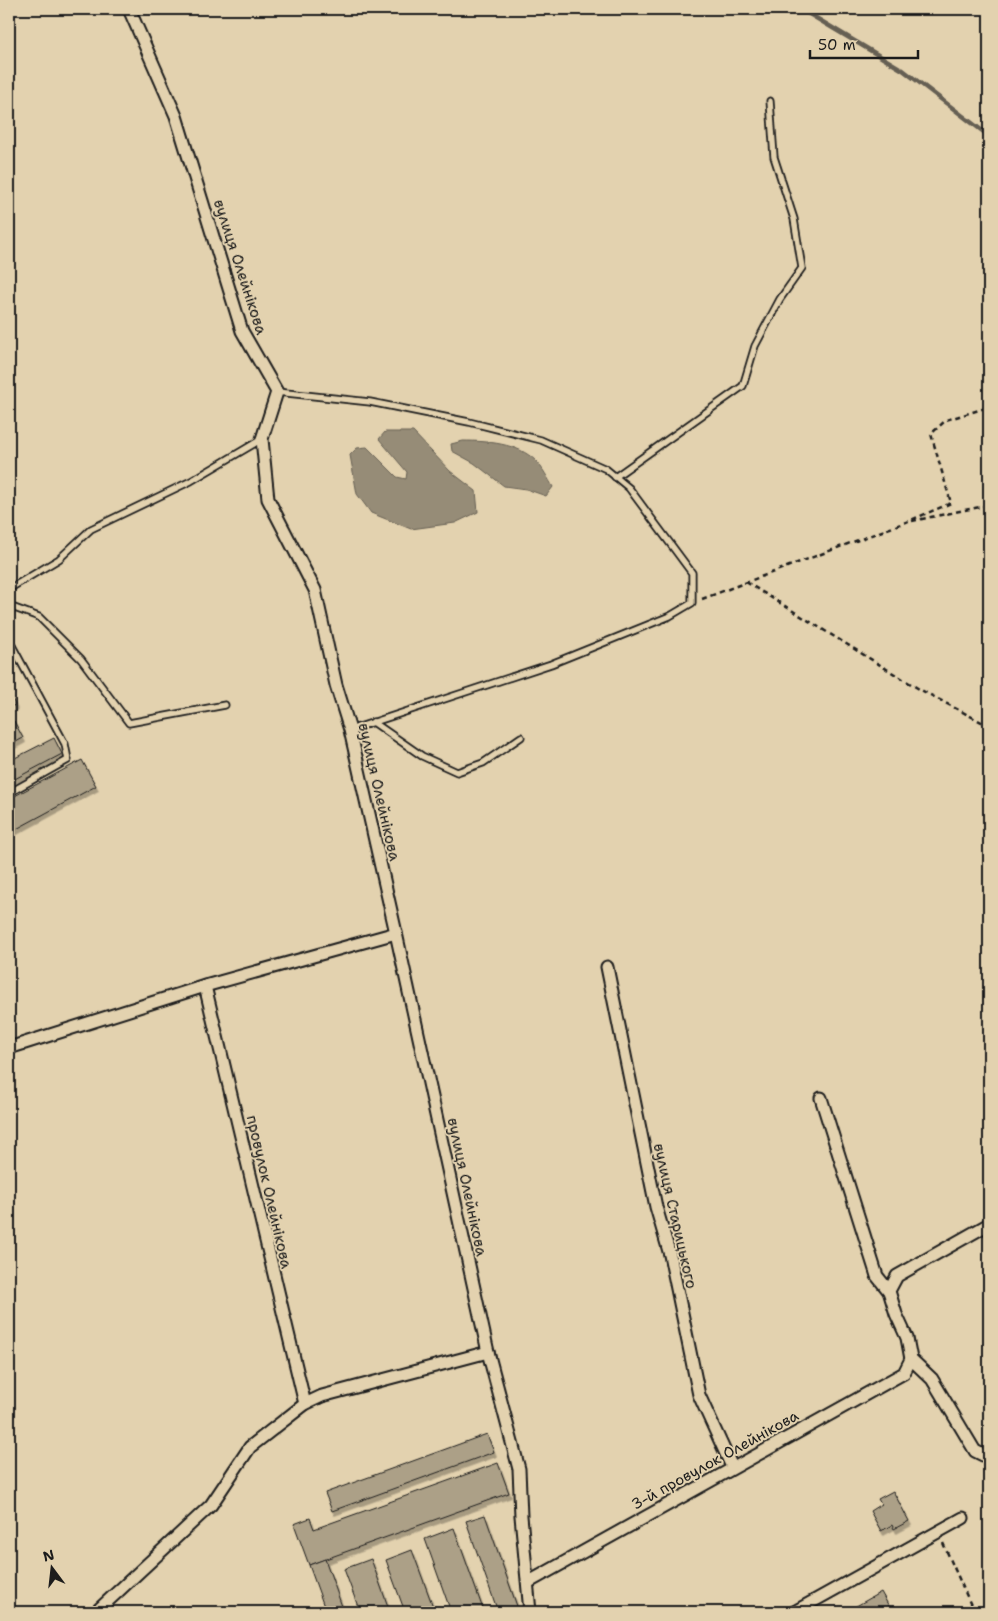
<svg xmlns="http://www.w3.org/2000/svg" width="998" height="1621" font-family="'Shantell Sans',sans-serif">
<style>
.water{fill:#968c77;stroke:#655f53}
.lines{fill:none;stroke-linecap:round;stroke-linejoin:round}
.stream{stroke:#655f53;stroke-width:4.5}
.building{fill:#aca087;stroke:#1c1c1c;filter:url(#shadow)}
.lane-casing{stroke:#1c1c1c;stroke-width:9}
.street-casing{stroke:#1c1c1c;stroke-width:15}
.path{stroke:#1c1c1c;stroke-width:2.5;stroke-dasharray:5 4;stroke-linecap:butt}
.lane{stroke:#e3d2af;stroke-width:5.5}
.street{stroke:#e3d2af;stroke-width:11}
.labels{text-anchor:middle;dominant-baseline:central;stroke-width:4;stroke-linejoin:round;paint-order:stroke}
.street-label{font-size:15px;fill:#1c1c1c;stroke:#e3d2af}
</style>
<defs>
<filter id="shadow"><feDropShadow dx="2.5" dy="4.5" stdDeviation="0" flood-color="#0004"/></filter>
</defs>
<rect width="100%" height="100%" fill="#e3d2af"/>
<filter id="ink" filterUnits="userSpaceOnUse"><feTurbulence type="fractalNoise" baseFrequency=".02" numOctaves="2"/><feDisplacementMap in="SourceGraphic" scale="10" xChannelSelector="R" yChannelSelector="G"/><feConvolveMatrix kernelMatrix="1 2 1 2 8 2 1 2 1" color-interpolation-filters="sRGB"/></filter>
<g filter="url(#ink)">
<g class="water">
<polygon points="385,432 413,432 450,471 476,491 478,512 455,523 411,529 371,513 357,494 350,455 357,448 367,447 397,477 406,479 407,472 379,439"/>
<path d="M463 441C487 441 518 443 536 461 543 468 548 479 553 487L546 496 526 489 504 486 474 463 452 451 451 444Z"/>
</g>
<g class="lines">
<polyline class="stream" points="801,9 903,70 989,136"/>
</g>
<g class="building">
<polygon points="9,692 15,705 9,708"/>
<polygon points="14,721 23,738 9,746 9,724"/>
<polygon points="54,738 62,754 9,782 9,761"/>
<polygon points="82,760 96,786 9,833 9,799"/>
<polygon points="487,1434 494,1452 332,1511 325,1493"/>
<polygon points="498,1463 509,1493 309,1565 294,1524 310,1518 314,1529"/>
<polygon points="893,1491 909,1521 894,1529 892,1525 881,1531 870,1511 881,1504 878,1499"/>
<polygon points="485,1515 518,1609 509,1612 498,1612 466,1521"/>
<polygon points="454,1528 484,1612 451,1612 425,1539"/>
<polygon points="412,1550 435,1612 405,1612 386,1560"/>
<polygon points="325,1559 344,1612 326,1612 309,1565"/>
<polygon points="371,1559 390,1612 360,1612 344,1569"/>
<polygon points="881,1592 892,1612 853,1612 851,1609"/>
</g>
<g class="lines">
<g class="lane-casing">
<g id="lane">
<polyline points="277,392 370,402 469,422 541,440 606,469 629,488 692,573 692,603 670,616 551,664 350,730"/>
<polyline points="615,477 743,386 755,346 780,299 802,268 794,219 774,157 770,101"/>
<polyline points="9,589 59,559 91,529 191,481 262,439"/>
<polyline points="9,606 39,617 81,659 129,723 225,705"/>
<polyline points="9,640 65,744 68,760 9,793"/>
<polyline points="373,722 422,756 457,772 483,763 521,737"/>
</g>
</g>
<g class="street-casing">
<g id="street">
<polyline points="129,9 176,116 242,331 277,392 262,439 268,499 315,590 336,685 350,730 396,933 488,1352 519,1469 521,1516 530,1612"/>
<polyline points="607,967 656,1207 670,1255 699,1395 732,1467"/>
<polyline points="205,986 305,1404"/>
<polyline points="9,1048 205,986 396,933"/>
<polyline points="821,1098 877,1276 889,1291"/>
<polyline points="989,1224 897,1276 889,1291 896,1314 907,1338 911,1359 932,1379 975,1451 989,1458"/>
<polyline points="529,1582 904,1373 911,1359"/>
<polyline points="96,1612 211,1505 250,1447 305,1404 322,1396 488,1352"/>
<polyline points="794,1612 963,1518"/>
</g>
</g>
<g class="path">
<polyline points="912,521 989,505"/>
<polyline points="746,582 919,689 989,726"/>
<polyline points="702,599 906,522 951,503 931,434 946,420 989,407"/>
<polyline points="943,1543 974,1612"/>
</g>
<use href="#lane" class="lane"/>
<use href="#street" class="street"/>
</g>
</g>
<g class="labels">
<g class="street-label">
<text transform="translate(240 267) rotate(72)">вулиця Олейнікова</text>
<text transform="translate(379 792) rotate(77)">вулиця Олейнікова</text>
<text transform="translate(467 1187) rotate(78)">вулиця Олейнікова</text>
<text transform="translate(269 1192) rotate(77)">провулок Олейнікова</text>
<text transform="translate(675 1216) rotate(77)">вулиця Старицького</text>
<text transform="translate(715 1460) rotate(-29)">3-й провулок Олейнікова</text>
</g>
</g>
<rect width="998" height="1621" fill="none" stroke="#e3d2af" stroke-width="30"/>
<rect x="15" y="15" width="968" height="1591" fill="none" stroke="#1c1c1c" stroke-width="2" filter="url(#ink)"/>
<g transform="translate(52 1568) rotate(345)" stroke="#e3d2af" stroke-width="4" paint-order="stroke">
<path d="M0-4L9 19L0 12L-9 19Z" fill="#1c1c1c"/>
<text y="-8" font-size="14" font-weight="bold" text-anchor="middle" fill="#1c1c1c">N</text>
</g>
<path d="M810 50v8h108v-8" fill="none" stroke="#1c1c1c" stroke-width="2.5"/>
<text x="818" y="50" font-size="15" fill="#1c1c1c" stroke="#e3d2af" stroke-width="4" paint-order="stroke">50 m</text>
</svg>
